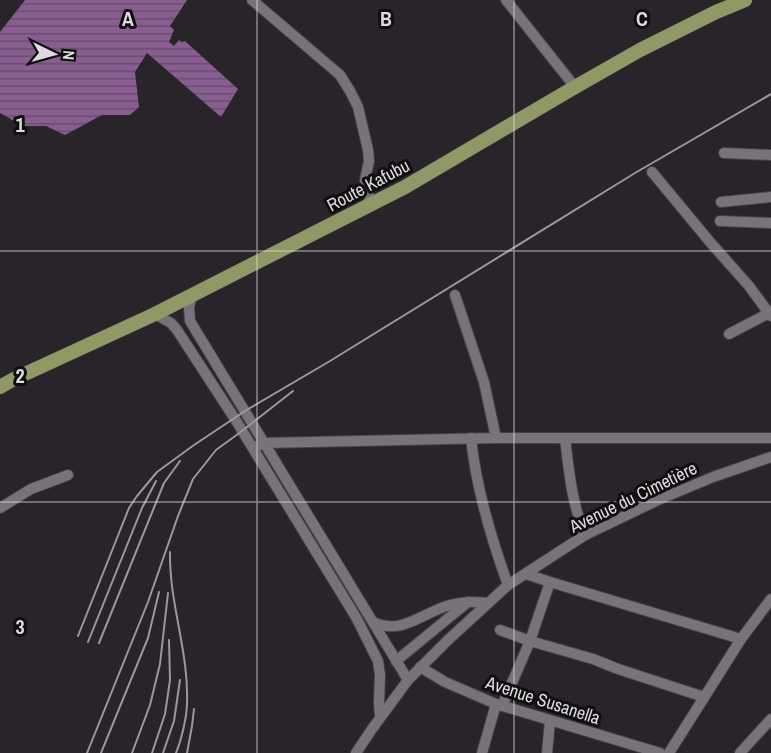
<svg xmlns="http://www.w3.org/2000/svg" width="771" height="753" font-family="'Archivo Narrow',sans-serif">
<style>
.water{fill:url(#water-rules)}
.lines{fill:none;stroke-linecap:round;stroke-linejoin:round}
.minor-casing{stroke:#464347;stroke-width:12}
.major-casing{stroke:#464347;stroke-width:15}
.minor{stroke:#787279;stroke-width:10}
.major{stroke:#909865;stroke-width:14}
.rail{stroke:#9b979b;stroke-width:2}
.grid{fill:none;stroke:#dedbde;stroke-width:1.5;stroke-opacity:0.55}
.labels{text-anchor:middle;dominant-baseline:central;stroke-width:6;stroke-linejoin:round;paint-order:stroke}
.street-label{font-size:18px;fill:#dedbde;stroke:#100e10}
.grid-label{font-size:20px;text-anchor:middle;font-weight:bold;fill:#dedbde;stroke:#100e10;stroke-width:6;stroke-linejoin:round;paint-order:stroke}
</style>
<defs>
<pattern id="water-rules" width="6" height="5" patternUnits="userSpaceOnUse" patternTransform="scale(1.5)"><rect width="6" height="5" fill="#895d91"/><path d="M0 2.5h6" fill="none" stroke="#66506a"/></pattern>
</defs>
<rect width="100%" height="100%" fill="#282429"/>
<polygon class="water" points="25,0 187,0 170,26 174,30 169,42 174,46 179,40 182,42 185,41 238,89 221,117 147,53 135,72 139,107 130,115 102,115 65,135 46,126 23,126 0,113 0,32"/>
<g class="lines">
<g class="minor-casing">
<g id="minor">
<polyline points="252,0 340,75 350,91 358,107 368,150 369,161 365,180 371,204"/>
<polyline points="506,0 575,87"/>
<polyline points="724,153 771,155"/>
<polyline points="652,172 710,242 749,286 771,316"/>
<polyline points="721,202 771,197"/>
<polyline points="720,221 771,223"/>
<polyline points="192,294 189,308 190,321 408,680"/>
<polyline points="455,295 484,382 496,438"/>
<polyline points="155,314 171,323 177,330 235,419 357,619 378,661 380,675 379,703 380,716"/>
<polyline points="729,334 771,312"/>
<path d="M471 438C476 488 491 538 508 585"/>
<path d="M565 438C569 472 572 504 585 535"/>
<polyline points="253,448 264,443 496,438 771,438"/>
<polyline points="0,508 31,489 68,475"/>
<polyline points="526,574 550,582 741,639"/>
<path d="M373 622C402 636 423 612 450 605 463 601 475 602 488 603"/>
<polyline points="500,630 530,641 593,659 618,669 704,697"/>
<polyline points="396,661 468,602"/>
<polyline points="420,667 445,682 496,704 660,753"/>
<polyline points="502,706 530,641 550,582"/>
<polyline points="356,753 372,729 408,680 448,640 508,585 585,535 658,500 713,477 771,457"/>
<polyline points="482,753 496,704"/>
<polyline points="547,753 550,721"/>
<polyline points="669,753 741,639 771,599"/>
<polyline points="740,753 771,719"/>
</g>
</g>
<g class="major-casing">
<polyline id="major" points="0,387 14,379 155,314 405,187 575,87 640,50 716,12 745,0"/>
</g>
<use href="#minor" class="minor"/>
<use href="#major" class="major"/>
<g class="rail">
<path d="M170 552C169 603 189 652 187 703 187 717 181 741 176 753"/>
<polyline points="78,636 129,508 137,496 157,472 194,445 245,411 330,361 635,173 771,94"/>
<polyline points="88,642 142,508 156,481"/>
<polyline points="99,643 164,483 180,461"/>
<polyline points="87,753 148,602 178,516 193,479 216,450 242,431 293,391"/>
<polyline points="101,753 148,638 159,592"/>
<polyline points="132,753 150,705 160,664 168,593"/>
<polyline points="152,753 165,714 170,680 169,640"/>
<polyline points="163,753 174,721 180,680"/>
<polyline points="187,753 192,726 194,709"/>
</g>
</g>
<path class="grid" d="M257 0V753M514 0V753M0 251H771M0 502H771"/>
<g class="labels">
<g class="street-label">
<text transform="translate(368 185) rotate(-28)">Route Kafubu</text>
<text transform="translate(633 497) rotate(-26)">Avenue du Cimetière</text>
<text transform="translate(543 700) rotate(18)">Avenue Susanella</text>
</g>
</g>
<g class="grid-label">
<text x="128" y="26">A</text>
<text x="386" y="26">B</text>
<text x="642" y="26">C</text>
<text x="20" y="132">1</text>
<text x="20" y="383">2</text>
<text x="20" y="634">3</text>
</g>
<g transform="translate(54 54) rotate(95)" stroke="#100e10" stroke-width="4.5" paint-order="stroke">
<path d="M0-4.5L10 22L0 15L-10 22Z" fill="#dedbde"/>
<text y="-9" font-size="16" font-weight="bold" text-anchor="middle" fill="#dedbde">N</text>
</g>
</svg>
